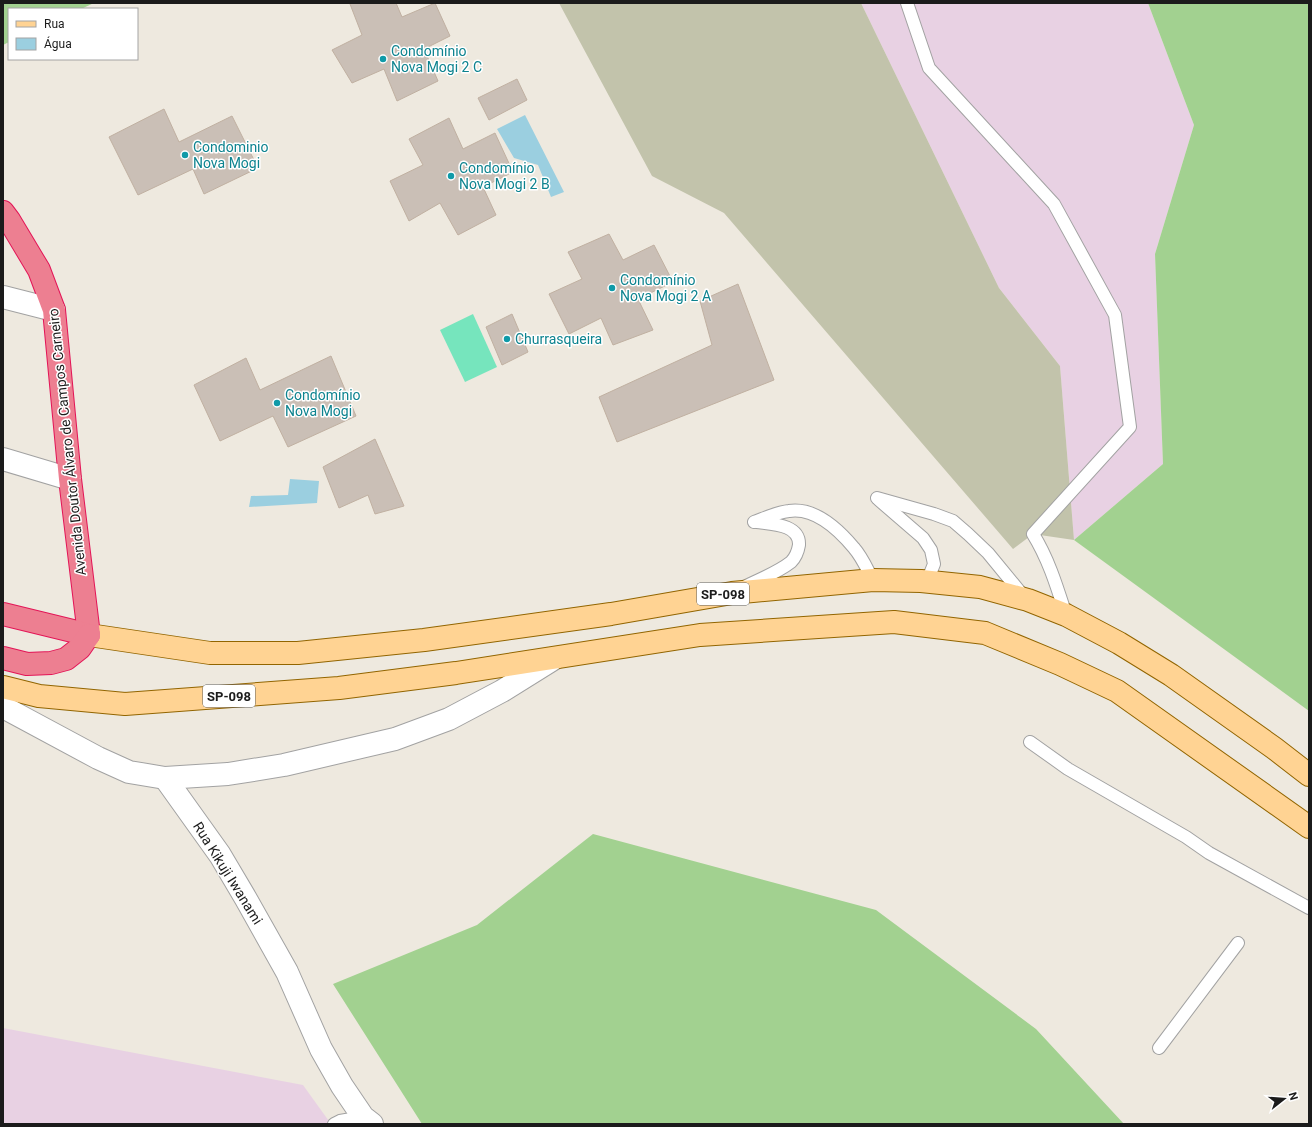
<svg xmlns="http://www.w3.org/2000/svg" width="1312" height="1127" font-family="Roboto,sans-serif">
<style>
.industrial{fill:#e8d1e3}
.construction{fill:#c2c3ab}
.forest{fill:#a2d190}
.pitch{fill:#76e5bd}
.water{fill:#9bcfe0}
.building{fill:#cabfb6;stroke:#c0b0a1}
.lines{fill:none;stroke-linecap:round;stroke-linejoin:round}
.lane-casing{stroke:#a2a2a2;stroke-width:14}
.street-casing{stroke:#a2a2a2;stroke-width:24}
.primary-casing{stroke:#926500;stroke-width:24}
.highway-casing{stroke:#e31557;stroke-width:24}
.lane{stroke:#fff;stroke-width:12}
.street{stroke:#fff;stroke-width:22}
.primary{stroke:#ffd393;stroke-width:22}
.highway{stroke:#ed7f91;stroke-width:22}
.culture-dot{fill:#0f9aa8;stroke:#fff;stroke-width:1.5}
.labels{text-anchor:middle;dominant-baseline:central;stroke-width:3;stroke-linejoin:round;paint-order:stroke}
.shield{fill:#fff;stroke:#5f5f5f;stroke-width:1}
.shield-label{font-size:13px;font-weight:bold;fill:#1b1b1b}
.culture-label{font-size:14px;fill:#0d838f;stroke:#fff;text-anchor:start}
.street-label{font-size:14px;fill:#1b1b1b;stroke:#fff}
</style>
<rect width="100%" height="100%" fill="#eee9df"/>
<g class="industrial">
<polygon points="861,3 1148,3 1194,125 1155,254 1163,464 1074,540 1060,366 999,288"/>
<polygon points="3,1028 303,1085 331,1124 3,1124"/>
</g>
<polygon class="construction" points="559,3 861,3 999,288 1060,366 1074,540 1033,534 1013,549 724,213 652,176"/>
<g class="forest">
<polygon points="3,3 94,3 81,9 9,9 9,42 3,45"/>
<polygon points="1148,3 1309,3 1309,711 1074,540 1163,464 1155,254 1194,125"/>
<polygon points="593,834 876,910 1036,1029 1124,1124 422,1124 333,984 477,925"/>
</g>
<polygon class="pitch" points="473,314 497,367 465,382 440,330"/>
<g class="water">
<polygon points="525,115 564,192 551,197 538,165 514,158 497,129"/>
<polygon points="290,479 319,481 317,503 249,507 251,496 288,495"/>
</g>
<g class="building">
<polygon points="351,3 396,3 402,17 435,3 450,36 424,49 438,81 397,101 384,69 352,83 332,50 362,35 350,4"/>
<polygon points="517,79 527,100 489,120 478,98"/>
<polygon points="164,109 179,142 232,116 258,168 204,194 193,169 138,195 109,137"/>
<polygon points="449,118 463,149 495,133 513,172 483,187 496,215 458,235 440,203 409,221 390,181 423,165 409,139"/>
<polygon points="609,234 623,260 654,245 673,282 638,299 653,330 613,345 601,318 569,334 549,294 582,279 568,252"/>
<polygon points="738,284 774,380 617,442 599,397 712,345 700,301"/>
<polygon points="512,314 528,352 502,365 486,327"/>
<polygon points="331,356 356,416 288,447 273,416 220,441 194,385 246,358 260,390"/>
<polygon points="375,439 404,506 375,514 368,495 339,508 323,467"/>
</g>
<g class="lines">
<g class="lane-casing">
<g id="lane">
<path d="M907 3 929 68 1054 204 1115 315 1130 427 1033 534C1049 560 1057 587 1066 615"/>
<polyline points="877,498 934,514 953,521 968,534 988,553 1025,598"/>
<polyline points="879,500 923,538 931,550 934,564 930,574 921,581"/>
<path d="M754 522C765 518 778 512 789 511 815 507 839 530 854 548 862 557 867 569 873 580"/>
<path d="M744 587C760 579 777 573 791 562 795 558 798 551 799 545 800 524 771 524 757 522"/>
<polyline points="1030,742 1068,769 1186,837 1209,853 1309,908"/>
<polyline points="1159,1048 1238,943"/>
<polyline points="334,1124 340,1121 363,1117"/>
</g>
</g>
<g class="street-casing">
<g id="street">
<polyline points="3,297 54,310"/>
<polyline points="3,459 70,479"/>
<polyline points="3,707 98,758 129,772 165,778 228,774 284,765 395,739 449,719 502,691 555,658"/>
<polyline points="165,778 220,855 246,899 287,972 321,1049 342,1086 363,1117 372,1124"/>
</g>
</g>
<g class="primary-casing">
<g id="primary">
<polyline points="89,635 210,653 298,653 424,640 611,614 732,593 873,580 921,581 980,587 1028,600 1066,615 1119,643 1171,675 1274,748 1309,775"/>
<polyline points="3,687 39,696 125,704 339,688 456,673 700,635 894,622 985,633 1060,664 1117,691 1309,827"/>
</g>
</g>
<g class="highway-casing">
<g id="highway">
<polyline points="3,212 9,220 39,270 54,310 70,479 89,635"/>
<polyline points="3,614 89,635"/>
<polyline points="3,658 27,664 51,663 66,659 80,648 89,635"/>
</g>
</g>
<use href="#lane" class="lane"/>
<use href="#street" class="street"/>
<use href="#primary" class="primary"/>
<use href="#highway" class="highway"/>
</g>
<g class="culture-dot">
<circle cx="383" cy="59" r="4"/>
<circle cx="185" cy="155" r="4"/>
<circle cx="451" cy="176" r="4"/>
<circle cx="612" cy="288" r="4"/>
<circle cx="507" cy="339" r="4"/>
<circle cx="277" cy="403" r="4"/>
</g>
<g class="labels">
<g class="shield">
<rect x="697" y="583" width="52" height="22" rx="3"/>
<rect x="203" y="685" width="52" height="22" rx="3"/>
</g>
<g class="shield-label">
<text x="723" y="594">SP-098</text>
<text x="229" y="696">SP-098</text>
</g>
<g class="culture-label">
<text x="391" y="51">Condomínio<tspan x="391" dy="16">Nova Mogi 2 C</tspan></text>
<text x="193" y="147">Condominio<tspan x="193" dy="16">Nova Mogi</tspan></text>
<text x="459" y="168">Condomínio<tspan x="459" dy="16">Nova Mogi 2 B</tspan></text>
<text x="620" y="280">Condomínio<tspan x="620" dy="16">Nova Mogi 2 A</tspan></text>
<text x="515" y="339">Churrasqueira</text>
<text x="285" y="395">Condomínio<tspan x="285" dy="16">Nova Mogi</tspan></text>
</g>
<g class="street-label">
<text transform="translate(67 442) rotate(-96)">Avenida Doutor Álvaro de Campos Carneiro</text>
<text transform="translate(228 873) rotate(58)">Rua Kikuji Iwanami</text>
</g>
</g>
<rect width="1312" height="1127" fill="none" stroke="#1b1b1b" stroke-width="8"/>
<rect x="8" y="8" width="130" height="52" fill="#ffffff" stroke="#a4a4a4"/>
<rect x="16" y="21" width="20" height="6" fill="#ffd393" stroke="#a4a4a4"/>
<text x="44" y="28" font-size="12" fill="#1b1b1b">Rua</text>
<rect x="16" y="38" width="20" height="12" fill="#9bcfe0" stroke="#a4a4a4"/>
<text x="44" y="48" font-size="12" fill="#1b1b1b">Água</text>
<g transform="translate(1284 1099) rotate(73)" stroke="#ffffff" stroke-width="3" paint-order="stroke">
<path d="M0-3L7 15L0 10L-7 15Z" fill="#1b1b1b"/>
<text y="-6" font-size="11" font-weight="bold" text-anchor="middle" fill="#1b1b1b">N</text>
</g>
</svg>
